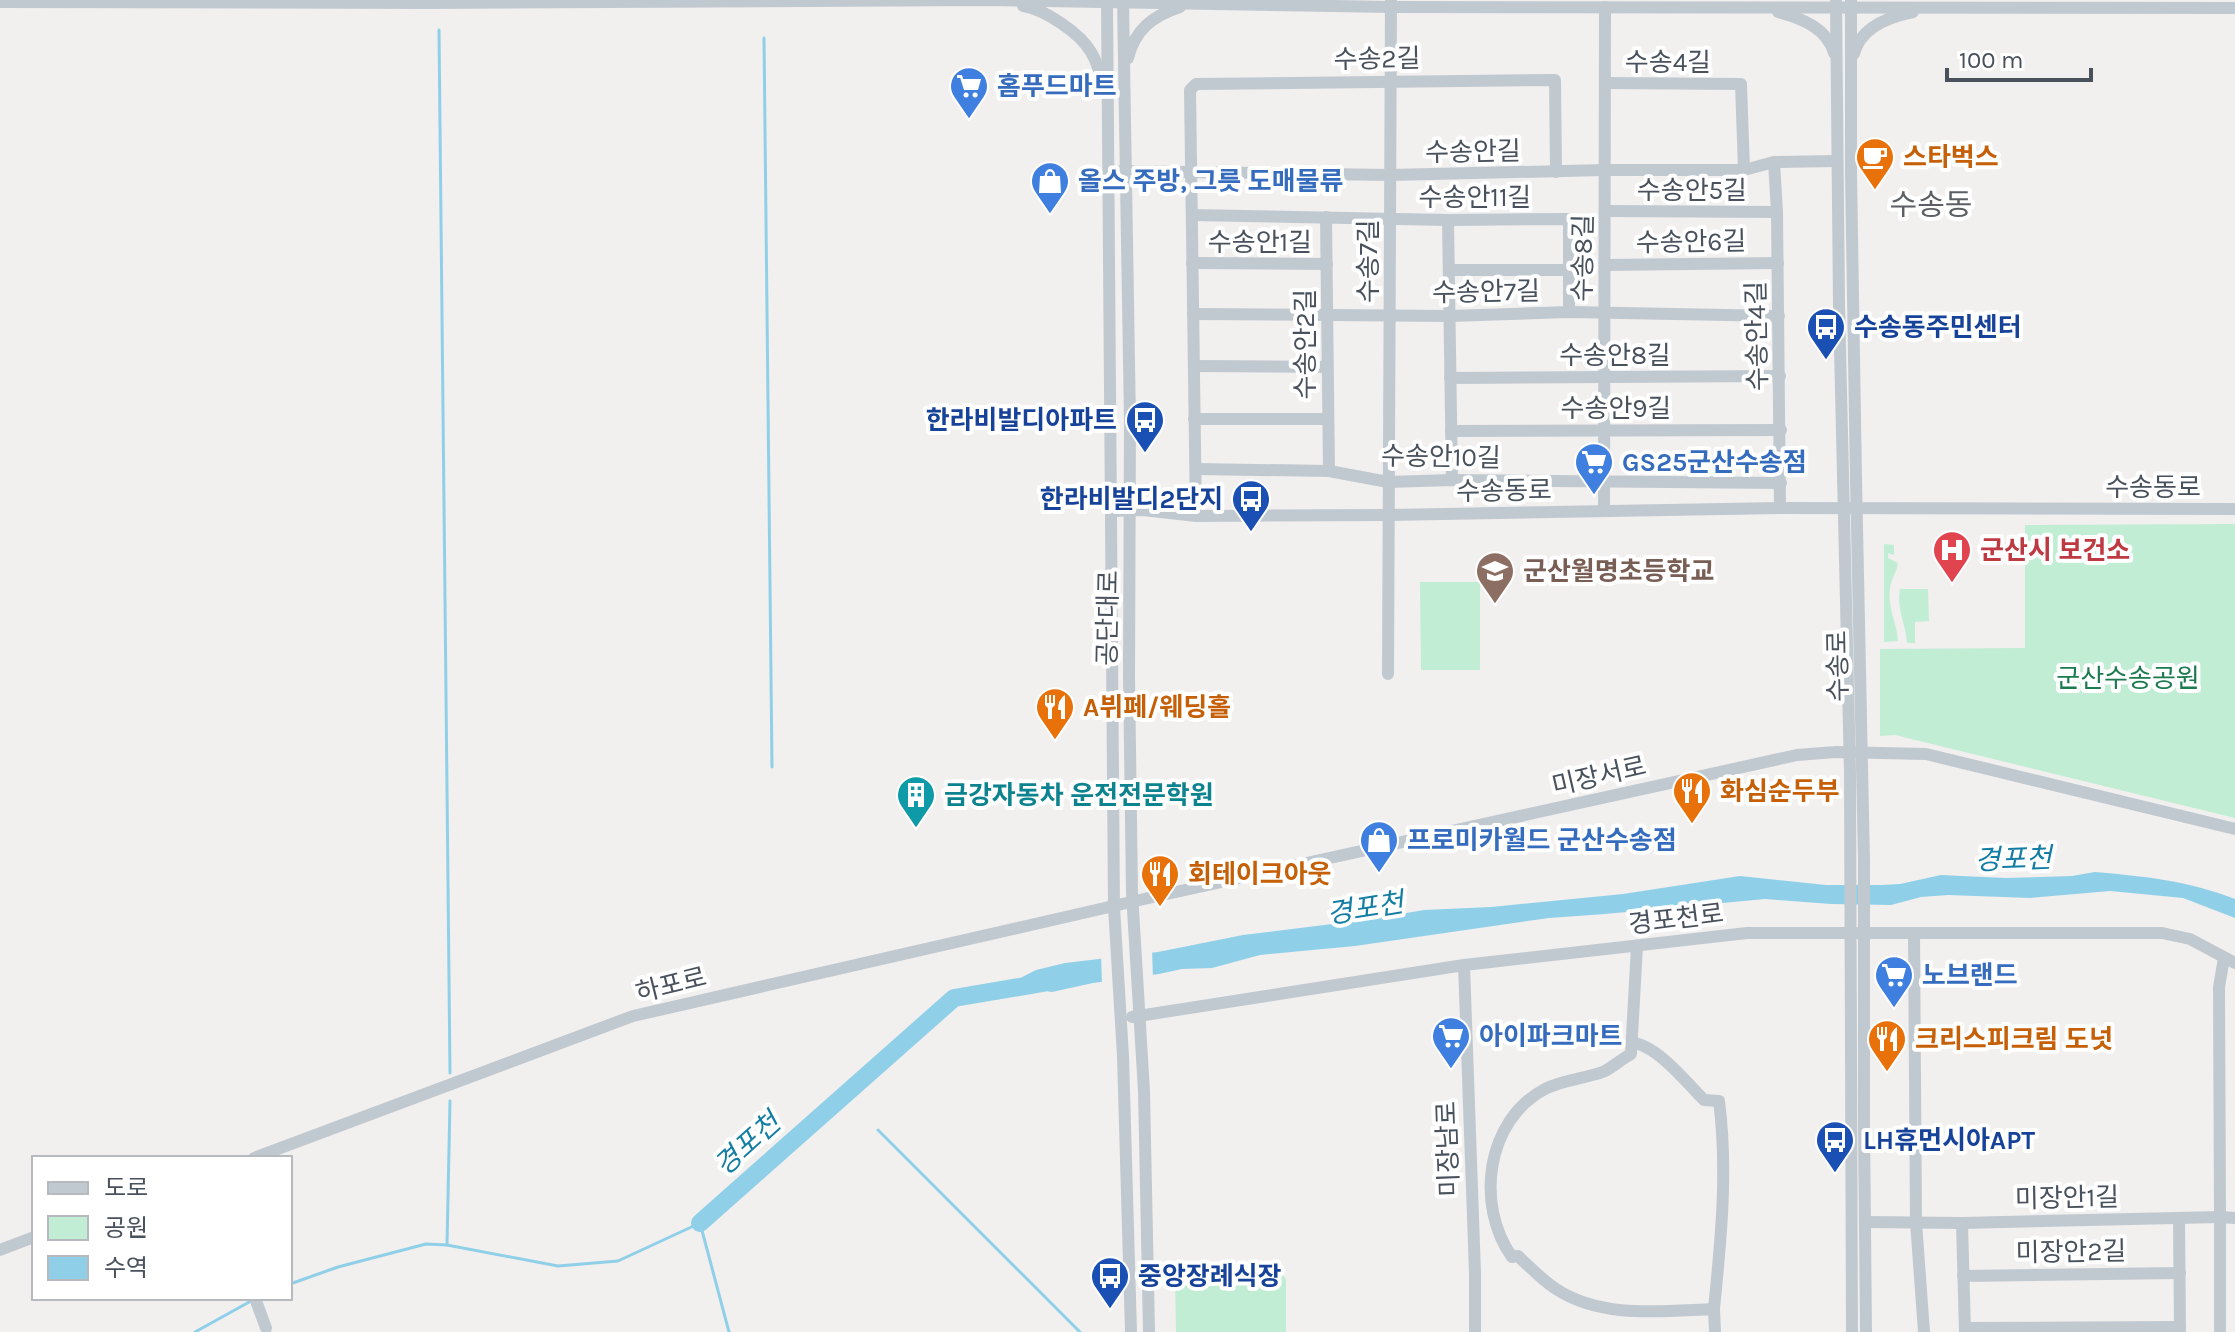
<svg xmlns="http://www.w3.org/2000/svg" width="2235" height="1332" font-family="Karla,'Noto Sans KR',sans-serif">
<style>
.green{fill:#c0edd4}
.water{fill:#8fd0e8}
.pier{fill:#f2efef}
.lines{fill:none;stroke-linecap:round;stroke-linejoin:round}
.stream{stroke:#8fd0e8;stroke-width:3}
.river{stroke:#8fd0e8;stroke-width:18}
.minor{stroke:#c1c9d0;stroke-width:12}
.labels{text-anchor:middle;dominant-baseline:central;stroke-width:8;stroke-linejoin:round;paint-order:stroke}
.street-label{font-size:26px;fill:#48515c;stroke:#fff}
.shop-label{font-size:26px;font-weight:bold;fill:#366cbe;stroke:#fff;text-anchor:start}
.food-label{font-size:26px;font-weight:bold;fill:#c56008;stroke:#fff;text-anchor:start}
.transit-label{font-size:26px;font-weight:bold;fill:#164399;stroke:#fff;text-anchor:start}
.health-label{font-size:26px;font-weight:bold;fill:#be3a42;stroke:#fff;text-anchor:start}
.education-label{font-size:26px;font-weight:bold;fill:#785e54;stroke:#fff;text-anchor:start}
.park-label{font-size:26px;fill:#1c7a51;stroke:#fff}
.culture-label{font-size:26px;font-weight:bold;fill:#0d838f;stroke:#fff;text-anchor:start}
.water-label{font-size:28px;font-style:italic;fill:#137da4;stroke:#fff}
.quarter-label{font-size:30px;fill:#5c5f64;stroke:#fff}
</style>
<rect width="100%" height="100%" fill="#f2efef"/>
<g class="green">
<polygon points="2235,524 2235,818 1895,735 1880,736 1880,649 2025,648 2025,525"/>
<path d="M1884 544 1894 545V555L1888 553V558L1898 563C1897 572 1891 579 1890 588 1887 606 1897 624 1898 641L1884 642Z"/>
<polygon points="1420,582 1480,582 1480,670 1421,670"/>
<path d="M1900 589H1928L1929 621 1915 622V643H1907C1906 625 1896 607 1900 589Z"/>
<polygon points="1278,1269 1286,1279 1286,1332 1176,1332 1175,1273"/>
</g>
<path class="water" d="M2095 872C2143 876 2189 881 2235 899V918L2183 898 2110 891 2030 898 1948 895 1921 897 1891 905 1831 904 1765 899 1605 914 1549 918 1355 946 1260 955 1212 968 1182 969 1159 974 1093 983 1052 992 1007 985 1036 970 1065 963 1158 952 1243 935 1372 919 1424 910 1491 907 1623 894 1740 876 1826 885H1881L1900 884 1941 875 2005 878 2072 876Z"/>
<polygon class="pier" points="1152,949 1153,979 1102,985 1101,954"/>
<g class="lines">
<g class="stream">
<polyline points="439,30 450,1073"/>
<polyline points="764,38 772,767"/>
<polyline points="878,1130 1080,1332"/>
<polyline points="447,1245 450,1101"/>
<polyline points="290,1284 338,1267 426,1244 447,1245 558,1266 618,1261 700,1223 729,1332"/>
<polyline points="195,1332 251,1301"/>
</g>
<polyline class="river" points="700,1223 954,998 1043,983"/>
<g class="minor">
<polyline points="1107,0 1114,907 1123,1056 1131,1332"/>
<polyline points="1123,0 1130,421 1129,676 1132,893 1144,1091 1149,1332"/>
<polyline points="1836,0 1839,305 1850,772 1852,1332"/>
<polyline points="1851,0 1851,173 1856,479 1864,861 1864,1126 1866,1332"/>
<polyline points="0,2 432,3 985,0 1391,7 2235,8"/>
<path d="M1023 6C1044 9 1080 33 1091 52 1097 62 1101 76 1103 88"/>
<path d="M1778 12C1801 18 1827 28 1834 53"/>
<path d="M1854 54C1860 28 1888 17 1913 12"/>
<path d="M1128 58C1135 30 1152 16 1180 7"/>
<polyline points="1605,83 1741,84 1744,170"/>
<polyline points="1774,162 1777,212 1780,508"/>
<polyline points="1121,171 1390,175 1605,170 1744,170 1774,162 1837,161"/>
<polyline points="1606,211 1777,212"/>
<polyline points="1192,215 1448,220 1569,219 1569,312"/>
<polyline points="1326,217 1329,471"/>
<polyline points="1448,220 1452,480"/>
<polyline points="1192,263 1327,264"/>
<polyline points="1605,265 1778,263"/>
<polyline points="1449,270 1569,270"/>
<polyline points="1193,314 1450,316 1569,312 1779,316"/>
<polyline points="1195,366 1327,367"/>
<polyline points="1450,378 1780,376"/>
<polyline points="1194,419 1328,419"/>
<polyline points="1451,431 1781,430"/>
<polyline points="1196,469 1329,471 1388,482 1452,480 1781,483"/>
<polyline points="1111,511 1143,510 1196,516 1388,515 1780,508 2235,509"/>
<polyline points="1604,511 1605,7"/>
<polyline points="1196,516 1190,90 1196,84 1555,80 1556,172"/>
<polyline points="1388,674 1391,0"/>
<polyline points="1914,934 1916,1222 1924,1332"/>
<path d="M1637 946 1631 1054C1622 1059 1614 1066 1605 1071 1586 1079 1564 1079 1545 1089 1486 1120 1475 1205 1512 1257L1518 1256C1530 1267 1542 1280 1556 1289 1602 1319 1661 1311 1714 1309L1715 1332"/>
<polyline points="1464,965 1475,1273 1475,1332"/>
<polyline points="1132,1017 1464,965 1747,933 2162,933 2190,939 2235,963"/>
<path d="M1632 1043C1656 1044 1687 1083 1704 1100L1719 1101C1728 1170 1721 1239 1714 1309"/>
<polyline points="254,1158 633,1016 1144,899 1797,755 1836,752 1926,754 2235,829"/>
<polyline points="2179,1218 2180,1332"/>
<polyline points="1865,1222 1962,1223 2220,1217 2219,987 2224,958"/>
<polyline points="1962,1223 1965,1332"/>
<polyline points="0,1250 34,1237"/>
<polyline points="1963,1276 2180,1273"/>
<polyline points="255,1298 266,1328"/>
<polyline points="1965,1328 2180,1327"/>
<polyline points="2220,1332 2220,1217 2235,1218"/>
</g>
</g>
<defs>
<g id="supermarket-pin" transform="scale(2)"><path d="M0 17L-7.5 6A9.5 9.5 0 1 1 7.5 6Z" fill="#3f7fe0" stroke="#fff"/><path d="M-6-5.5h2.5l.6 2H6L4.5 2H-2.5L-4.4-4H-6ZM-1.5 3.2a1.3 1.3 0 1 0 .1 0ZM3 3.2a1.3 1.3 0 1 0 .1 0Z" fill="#fff"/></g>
<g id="cafe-pin" transform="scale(2)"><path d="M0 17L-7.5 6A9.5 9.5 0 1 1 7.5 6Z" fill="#e8710a" stroke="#fff"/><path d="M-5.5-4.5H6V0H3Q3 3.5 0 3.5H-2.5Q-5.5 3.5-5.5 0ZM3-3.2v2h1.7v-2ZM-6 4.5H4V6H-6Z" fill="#fff"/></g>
<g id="shop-pin" transform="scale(2)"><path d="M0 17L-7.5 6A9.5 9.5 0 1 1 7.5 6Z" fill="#3f7fe0" stroke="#fff"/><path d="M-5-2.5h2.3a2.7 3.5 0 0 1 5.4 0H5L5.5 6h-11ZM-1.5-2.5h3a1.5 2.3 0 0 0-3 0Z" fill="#fff"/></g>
<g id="bus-pin" transform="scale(2)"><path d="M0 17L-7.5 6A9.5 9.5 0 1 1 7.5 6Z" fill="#1a4fb4" stroke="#fff"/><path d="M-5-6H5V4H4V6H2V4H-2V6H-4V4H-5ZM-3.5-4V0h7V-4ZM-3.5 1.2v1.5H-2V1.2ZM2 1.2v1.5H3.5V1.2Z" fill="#fff"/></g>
<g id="hospital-pin" transform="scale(2)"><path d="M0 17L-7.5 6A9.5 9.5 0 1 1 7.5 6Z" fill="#e0444e" stroke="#fff"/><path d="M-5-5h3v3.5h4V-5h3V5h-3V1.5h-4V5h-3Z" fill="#fff"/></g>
<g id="school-pin" transform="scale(2)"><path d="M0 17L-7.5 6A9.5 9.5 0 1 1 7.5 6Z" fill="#8d6e63" stroke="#fff"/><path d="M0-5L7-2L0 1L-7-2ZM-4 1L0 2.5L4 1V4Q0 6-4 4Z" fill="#fff"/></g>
<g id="restaurant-pin" transform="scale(2)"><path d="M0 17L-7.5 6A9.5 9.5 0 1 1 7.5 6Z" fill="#e8710a" stroke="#fff"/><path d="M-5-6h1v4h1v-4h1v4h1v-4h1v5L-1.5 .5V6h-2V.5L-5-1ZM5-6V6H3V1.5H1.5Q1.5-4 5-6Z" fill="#fff"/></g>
<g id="building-pin" transform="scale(2)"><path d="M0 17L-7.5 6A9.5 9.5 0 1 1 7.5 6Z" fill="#0f9aa8" stroke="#fff"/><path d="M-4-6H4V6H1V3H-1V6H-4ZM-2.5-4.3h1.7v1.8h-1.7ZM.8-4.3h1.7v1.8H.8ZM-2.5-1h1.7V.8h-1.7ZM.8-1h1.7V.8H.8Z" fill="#fff"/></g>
</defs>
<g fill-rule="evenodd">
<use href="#supermarket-pin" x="969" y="86"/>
<use href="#cafe-pin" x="1875" y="157"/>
<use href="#shop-pin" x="1050" y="181"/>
<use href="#bus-pin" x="1826" y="327"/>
<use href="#bus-pin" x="1145" y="420"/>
<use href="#supermarket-pin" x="1594" y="462"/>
<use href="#bus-pin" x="1251" y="499"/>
<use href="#hospital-pin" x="1952" y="550"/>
<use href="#school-pin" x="1495" y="571"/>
<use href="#restaurant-pin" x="1055" y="707"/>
<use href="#restaurant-pin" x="1692" y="791"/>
<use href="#building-pin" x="916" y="795"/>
<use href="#shop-pin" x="1379" y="840"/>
<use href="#restaurant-pin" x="1160" y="874"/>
<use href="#supermarket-pin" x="1894" y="975"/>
<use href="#supermarket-pin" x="1451" y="1036"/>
<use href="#restaurant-pin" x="1887" y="1039"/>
<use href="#bus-pin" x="1835" y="1140"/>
<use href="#bus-pin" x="1110" y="1276"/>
</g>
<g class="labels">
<g class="street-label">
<text transform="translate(1377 59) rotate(-1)">수송2길</text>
<text x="1668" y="62">수송4길</text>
<text transform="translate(1473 152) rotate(-1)">수송안길</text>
<text x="1692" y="190">수송안5길</text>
<text x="1475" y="197">수송안11길</text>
<text x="1260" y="242">수송안1길</text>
<text transform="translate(1691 242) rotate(-1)">수송안6길</text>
<text transform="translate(1583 258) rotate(-89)">수송8길</text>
<text transform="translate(1368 261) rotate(-90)">수송7길</text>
<text transform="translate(1486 292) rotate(-1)">수송안7길</text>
<text transform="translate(1757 336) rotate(-91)">수송안4길</text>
<text transform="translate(1305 344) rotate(-90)">수송안2길</text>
<text x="1615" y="355">수송안8길</text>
<text x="1616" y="408">수송안9길</text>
<text transform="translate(1441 457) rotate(1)">수송안10길</text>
<text x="2153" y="487">수송동로</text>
<text transform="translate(1504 491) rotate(-1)">수송동로</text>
<text transform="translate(1108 618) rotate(-89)">공단대로</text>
<text transform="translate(1838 666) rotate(-91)">수송로</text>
<text transform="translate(1599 776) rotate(-13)">미장서로</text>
<text transform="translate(1676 919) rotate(-7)">경포천로</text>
<text transform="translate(671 985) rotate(-14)">하포로</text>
<text transform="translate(1448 1149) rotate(-92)">미장남로</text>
<text transform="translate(2067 1198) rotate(-1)">미장안1길</text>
<text transform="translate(2071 1252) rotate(-1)">미장안2길</text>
</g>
<g class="shop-label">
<text x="997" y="86">홈푸드마트</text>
<text x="1078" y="181">올스 주방, 그릇 도매물류</text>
<text x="1622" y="462">GS25군산수송점</text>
<text x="1407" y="840">프로미카월드 군산수송점</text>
<text x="1922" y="975">노브랜드</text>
<text x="1479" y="1036">아이파크마트</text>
</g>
<g class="food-label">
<text x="1903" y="157">스타벅스</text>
<text x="1083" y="707">A뷔페/웨딩홀</text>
<text x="1720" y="791">화심순두부</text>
<text x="1188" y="874">회테이크아웃</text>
<text x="1915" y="1039">크리스피크림 도넛</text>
</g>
<g class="transit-label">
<text x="1854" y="327">수송동주민센터</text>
<text x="1117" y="420" text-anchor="end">한라비발디아파트</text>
<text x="1223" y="499" text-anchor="end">한라비발디2단지</text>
<text x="1863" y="1140">LH휴먼시아APT</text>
<text x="1138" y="1276">중앙장례식장</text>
</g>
<g class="health-label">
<text x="1980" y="550">군산시 보건소</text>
</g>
<g class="education-label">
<text x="1523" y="571">군산월명초등학교</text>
</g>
<g class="park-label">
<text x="2128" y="678">군산수송공원</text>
</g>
<g class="culture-label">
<text x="944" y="795">금강자동차 운전전문학원</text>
</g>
<g class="water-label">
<text transform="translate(2013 859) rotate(-2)">경포천</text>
<text transform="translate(1365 908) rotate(-9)">경포천</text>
<text transform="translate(747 1144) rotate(-42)">경포천</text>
</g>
<g class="quarter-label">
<text x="1931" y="205">수송동</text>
</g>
</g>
<rect x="32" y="1156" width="260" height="144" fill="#ffffff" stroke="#b6b9be" stroke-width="2"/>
<rect x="48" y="1182" width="40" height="12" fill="#c1c9d0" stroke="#b6b9be" stroke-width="2"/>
<text x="104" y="1196" font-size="24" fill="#48515c">도로</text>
<rect x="48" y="1216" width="40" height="24" fill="#c0edd4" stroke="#b6b9be" stroke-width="2"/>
<text x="104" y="1236" font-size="24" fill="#48515c">공원</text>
<rect x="48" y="1256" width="40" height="24" fill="#8fd0e8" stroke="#b6b9be" stroke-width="2"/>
<text x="104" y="1276" font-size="24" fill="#48515c">수역</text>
<path d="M1947 68v12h144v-12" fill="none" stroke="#48515c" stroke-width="4"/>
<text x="1959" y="68" font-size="24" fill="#48515c" stroke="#ffffff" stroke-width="6" paint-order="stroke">100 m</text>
</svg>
